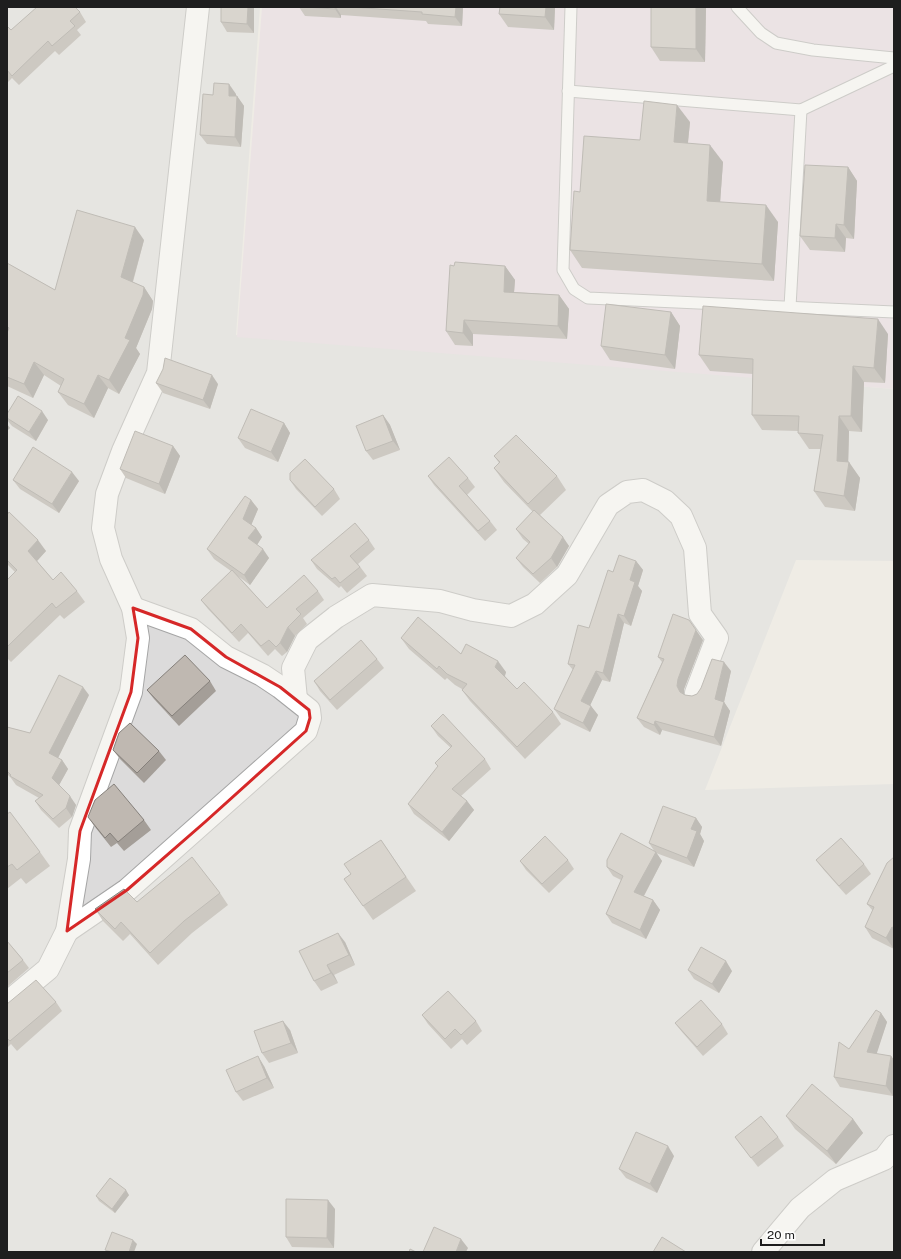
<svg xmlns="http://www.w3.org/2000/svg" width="901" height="1259" font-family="'Public Sans',sans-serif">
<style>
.residential{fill:#dcdbdb}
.industrial{fill:#e7d7e3}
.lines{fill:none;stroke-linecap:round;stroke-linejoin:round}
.service-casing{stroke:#a5a5a5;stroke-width:13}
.minor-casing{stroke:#a5a5a5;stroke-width:24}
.service{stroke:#fff;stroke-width:11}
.minor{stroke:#fff;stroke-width:22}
.wall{fill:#a49e98}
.shaded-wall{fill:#86817c}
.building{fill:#bfb8b1;stroke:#86817c}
.marked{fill:none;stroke:#d62828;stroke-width:3;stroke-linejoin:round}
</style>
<rect width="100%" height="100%" fill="#efece5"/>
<polygon class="residential" points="7,7 260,7 236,335 894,389 894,561 796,560 705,790 894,784 894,1252 7,1252"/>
<polygon class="industrial" points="262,7 894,7 894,389 237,337"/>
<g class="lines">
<g class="service-casing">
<g id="service">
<polyline points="571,7 563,270 574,289 588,298 894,312"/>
<polyline points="737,7 761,33 776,43 813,50 894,58"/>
<polyline points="568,91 801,110 894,66"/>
<polyline points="790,307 801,110"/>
</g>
</g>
<g class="minor-casing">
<g id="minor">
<polyline points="296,699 293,668 307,640 336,617 372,595 440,601 473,610 511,616 535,604 567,575 608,505 627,492 643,490 665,501 681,516 695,548 700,614 717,638 696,693"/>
<polyline points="67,931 127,890 306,731 310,718 309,710 280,687 262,675 226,657 191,629 133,608"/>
<polyline points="7,1003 48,969 67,931 79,859 80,831 131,692 138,638 133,608 111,559 103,528 107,494 123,451 158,373 198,7"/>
<polyline points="763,1252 800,1208 835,1180 884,1159 894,1146"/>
</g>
</g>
<use href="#service" class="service"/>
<use href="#minor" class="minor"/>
</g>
<g class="wall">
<polygon points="221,7 254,7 254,33 227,32 221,22"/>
<polygon points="299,7 463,7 462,26 428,24 426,21 341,15 341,18 305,16"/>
<polygon points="500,7 555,7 554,30 508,27 499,14"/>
<polygon points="651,7 706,7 705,62 660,61 651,47"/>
<polygon points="80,12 86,22 77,30 81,35 59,55 55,51 19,85 12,78 7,83 7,26 11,30"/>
<polygon points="236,94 236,96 237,96 244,106 241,147 207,144 200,135 213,95"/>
<polygon points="690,122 688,143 723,162 720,202 778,222 774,281 582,268 570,250 580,192 640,140"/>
<polygon points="848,167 857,181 854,239 846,238 845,252 810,250 800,236"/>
<polygon points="144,240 133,282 144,287 153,301 152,309 136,348 140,354 119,394 108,388 94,418 68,405 58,392 61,386 44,375 33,398 7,386 7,263 55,290"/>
<polygon points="454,266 505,266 515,280 514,292 559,295 569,309 567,339 473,334 473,346 455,345 446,331"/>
<polygon points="671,312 680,326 675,369 610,360 601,346"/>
<polygon points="888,334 885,383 864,382 862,432 849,431 848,462 860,478 855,511 825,507 814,491 821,449 809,449 798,433 798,431 762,430 752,415 753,374 710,371 699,355"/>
<polygon points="156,383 218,384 210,409 163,393"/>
<polygon points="7,414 48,420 36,441 12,426 7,420"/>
<polygon points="383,415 390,425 400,450 373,460 366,451"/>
<polygon points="284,423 290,433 278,462 245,448 238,438"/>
<polygon points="173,446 180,456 165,494 126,478 120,469"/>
<polygon points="494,456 557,476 566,490 540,515 569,546 557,567 540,583 523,567 516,558 529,544 523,539 516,529 533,512 504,482 494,468 499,463"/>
<polygon points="428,476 468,478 475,487 467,495 490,521 497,530 485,541 434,485"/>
<polygon points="13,480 79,481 59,513 20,489"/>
<polygon points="290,480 334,489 340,499 322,516 296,489"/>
<polygon points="251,500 258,509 251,525 256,528 262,537 257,545 269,558 250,585 238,576 267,608 318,591 324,600 303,618 307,624 295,636 287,652 282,656 275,649 268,656 248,633 239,642 208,609 201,600 231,571 214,559 207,549"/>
<polygon points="7,515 46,551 37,561 53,580 77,591 85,602 64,619 60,615 11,662 7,658 7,580 15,572 7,564"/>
<polygon points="369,540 375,549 358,564 367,576 347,593 341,586 339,588 317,569 311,560"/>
<polygon points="636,561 643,570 638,586 642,591 631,626 624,623 610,682 602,680 590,705 598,715 590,732 561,718 554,709 573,670 568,664 589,628 613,572"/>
<polygon points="401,638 461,654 506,672 505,676 517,689 553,712 561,724 525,759 470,701 462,690 462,689 455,685 447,678 445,680 409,649"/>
<polygon points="703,640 684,689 684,694 685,695 692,696 697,694 731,671 724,702 730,711 721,746 662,730 660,735 644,727 637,718 662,662 658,657"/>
<polygon points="377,659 384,668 337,710 320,691 314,681"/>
<polygon points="210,681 216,691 179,726 154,699 147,690"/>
<polygon points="89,695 58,758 62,760 68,769 59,785 76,805 72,817 59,828 41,810 35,801 39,798 16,785 11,778 7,774 7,727 30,733"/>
<polygon points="431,726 485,759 491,769 461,796 467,801 474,810 449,841 414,814 408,804 438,767 435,763 451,748 438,736"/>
<polygon points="113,750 159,751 166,760 144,783 120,759"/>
<polygon points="7,814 40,852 50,866 26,884 21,878 7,889"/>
<polygon points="88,817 144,820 151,830 124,851 117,843 111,847 95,827"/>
<polygon points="696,818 702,827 700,834 704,841 694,867 656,853 662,861 644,896 653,900 660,910 646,939 612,923 606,914 621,880 613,876 607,867 655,852 649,843"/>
<polygon points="381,840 416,891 373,920 344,879 351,874"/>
<polygon points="894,857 894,949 872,938 865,927 873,911 867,904"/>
<polygon points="568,860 574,869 549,893 526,870 520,861"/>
<polygon points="816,860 864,864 871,874 846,895 823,869"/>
<polygon points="220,893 228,905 192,933 158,965 130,934 123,941 103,921 95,909 137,902"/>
<polygon points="7,941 23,960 29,968 7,987"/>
<polygon points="345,942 355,965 334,975 338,983 321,991 314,981"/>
<polygon points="688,970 732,971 719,993 694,979"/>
<polygon points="56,1002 62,1011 17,1051 11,1044 7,1048 7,1004"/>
<polygon points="881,1013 887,1022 876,1054 891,1056 894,1060 894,1089 893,1096 840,1087 834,1077 849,1049"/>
<polygon points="422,1015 476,1021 482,1031 467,1045 462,1039 451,1049 428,1024"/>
<polygon points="675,1023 722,1024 728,1034 703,1056 682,1032"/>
<polygon points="290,1030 298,1053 269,1063 262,1053"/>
<polygon points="264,1066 274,1088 243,1101 236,1092"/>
<polygon points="786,1116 853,1119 863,1133 836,1164 795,1129"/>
<polygon points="735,1137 778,1137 784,1146 758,1167"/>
<polygon points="674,1156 657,1193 626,1178 619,1169"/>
<polygon points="129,1195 115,1213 99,1201 96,1196"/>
<polygon points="335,1209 334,1248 292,1247 286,1237"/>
</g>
<g class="shaded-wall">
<polygon points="248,7 254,7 254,33 247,24"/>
<polygon points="335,7 336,7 341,15 341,18 335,9"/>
<polygon points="456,7 463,7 462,26 455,17"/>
<polygon points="546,7 555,7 554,30 545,17"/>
<polygon points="696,7 706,7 705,62 696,49"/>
<polygon points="229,84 236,94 235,105 229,96"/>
<polygon points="237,96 244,106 241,147 235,137"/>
<polygon points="677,105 690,122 686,160 674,142"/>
<polygon points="710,145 723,162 719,218 707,201"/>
<polygon points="848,167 857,181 854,239 844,225"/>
<polygon points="766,205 778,222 774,281 762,264"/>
<polygon points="836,224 846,238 845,252 835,238"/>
<polygon points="135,227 144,240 130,291 121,277"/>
<polygon points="505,266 515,280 513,306 504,292"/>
<polygon points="144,287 153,301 152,309 136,348 140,354 119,394 109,380"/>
<polygon points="559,295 569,309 567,339 558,326"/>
<polygon points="671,312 680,326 675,369 665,355"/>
<polygon points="878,319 888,334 885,383 874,368"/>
<polygon points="464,320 473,334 473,346 463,333"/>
<polygon points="34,362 44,375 33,398 24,384"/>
<polygon points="853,366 864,382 862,432 851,416"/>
<polygon points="98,375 108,388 94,418 84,404"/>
<polygon points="212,375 218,384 210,409 203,400"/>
<polygon points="42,411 48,420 36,441 29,432"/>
<polygon points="383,415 390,425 400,450 393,441"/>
<polygon points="839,416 849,431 848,470 849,462 860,478 855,511 844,496 837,461"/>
<polygon points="284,423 290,433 278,462 271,452"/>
<polygon points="7,424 10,428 7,431"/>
<polygon points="173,446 180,456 165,494 159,484"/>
<polygon points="72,472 79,481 59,513 52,504"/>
<polygon points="251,500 258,509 250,528 243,519"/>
<polygon points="256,528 262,537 255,548 248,538"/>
<polygon points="563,537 569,546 557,567 551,558"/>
<polygon points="38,540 46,551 36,562 28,551"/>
<polygon points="263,549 269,558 250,585 244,575"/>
<polygon points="636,561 643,570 638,586 642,591 631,626 624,616 630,580"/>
<polygon points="618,614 624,623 610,682 603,673"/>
<polygon points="288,627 295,636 287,652 280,643"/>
<polygon points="696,630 703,640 684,689 684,695 680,692 677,686 678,679"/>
<polygon points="498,661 506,672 504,678 495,667"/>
<polygon points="724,662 731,671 724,702 730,711 721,746 714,737 715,699"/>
<polygon points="596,671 602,680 588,710 581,701"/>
<polygon points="83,687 89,695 56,762 49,753"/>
<polygon points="591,706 598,715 590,732 583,723"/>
<polygon points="655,721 662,730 660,735 654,725"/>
<polygon points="62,760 68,769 58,787 52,778"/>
<polygon points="70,796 76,805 72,817 66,808"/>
<polygon points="467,801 474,810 449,841 442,832"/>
<polygon points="696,818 702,827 700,834 704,841 694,867 687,858 691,829"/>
<polygon points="656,852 662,861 641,901 634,892"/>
<polygon points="653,900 660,910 646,939 640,930"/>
<polygon points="892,927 894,929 894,949 886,938"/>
<polygon points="338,933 345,942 355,965 349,955"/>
<polygon points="726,961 732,971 719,993 712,984"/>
<polygon points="327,965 334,975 338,983 331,973"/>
<polygon points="881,1013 887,1022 874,1062 867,1052"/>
<polygon points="283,1021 290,1030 298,1053 291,1043"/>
<polygon points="258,1056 264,1066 274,1088 267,1078"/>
<polygon points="891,1056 894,1060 894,1089 893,1096 886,1086"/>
<polygon points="853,1119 863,1133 836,1164 827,1151"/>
<polygon points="668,1146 674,1156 657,1193 650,1184"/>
<polygon points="126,1190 129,1195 115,1213 112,1209"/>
<polygon points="328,1200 335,1209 334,1248 327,1238"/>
<polygon points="461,1239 468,1248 466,1252 456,1252"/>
<polygon points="133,1240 137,1244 134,1252 129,1252"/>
</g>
<g class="building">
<polygon points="37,7 75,7 80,12 70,21 75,26 52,46 48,41 12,76 7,70 7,26 11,30"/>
<polygon points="221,7 248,7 247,24 221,22"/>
<polygon points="305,7 335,7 335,9"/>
<polygon points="350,7 456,7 455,17 422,14 422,12"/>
<polygon points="500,7 546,7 545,17 499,14"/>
<polygon points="651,7 696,7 696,49 651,47"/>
<polygon points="214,83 229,84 229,96 237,96 235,137 200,135 203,94 213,95"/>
<polygon points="644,101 677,105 674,142 710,145 707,201 766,205 762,264 570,250 574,191 580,192 584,136 640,140"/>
<polygon points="805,165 848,167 844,225 836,224 835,238 800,236"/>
<polygon points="77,210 135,227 121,277 144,287 143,295 125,338 130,340 109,380 98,375 84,404 58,392 64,379 34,362 24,384 7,377 7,333 9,328 7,326 7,263 55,290"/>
<polygon points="455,262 505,266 504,292 559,295 558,326 464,320 463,333 446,331 450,265 454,266"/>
<polygon points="606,304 671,312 665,355 601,346"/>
<polygon points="703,306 878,319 874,368 853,366 851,416 839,416 837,461 849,462 844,496 814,491 823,435 798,433 799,416 752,415 753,359 699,355"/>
<polygon points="165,358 212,375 203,400 156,383 163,369"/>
<polygon points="18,396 42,411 29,432 7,418 7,414"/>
<polygon points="251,409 284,423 271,452 238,438"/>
<polygon points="383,415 393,441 366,451 356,426"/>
<polygon points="135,431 173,446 159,484 120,469"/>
<polygon points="516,435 557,476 528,504 494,468 500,462 494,456"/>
<polygon points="33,447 72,472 52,504 13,480"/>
<polygon points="449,457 468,478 459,486 490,521 478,531 428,476"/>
<polygon points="305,459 334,489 315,507 290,480 290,473"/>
<polygon points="245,496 251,500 243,519 256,528 248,538 263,549 244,575 207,549"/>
<polygon points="534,510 563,537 551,558 533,574 516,558 530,542 516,529"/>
<polygon points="9,512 38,540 28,551 53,580 61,572 77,591 56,608 52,603 7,647 7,580 17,570 7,560 7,515"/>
<polygon points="355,523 369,540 350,556 360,567 340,583 335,577 332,579 311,560"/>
<polygon points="619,555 636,561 630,580 635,582 624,616 618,614 603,673 596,671 581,701 591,706 583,723 554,709 575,665 568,664 578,625 589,628 608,570 613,572"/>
<polygon points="232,570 267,608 304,575 318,591 296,609 301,614 288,627 280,643 276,647 269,640 261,646 241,624 232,633 201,600"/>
<polygon points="673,614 689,620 696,630 678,679 677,686 680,692 685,695 692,696 697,694 701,688 712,659 724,662 715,699 724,702 714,737 655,721 654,725 637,718 664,659 658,657"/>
<polygon points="418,617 461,654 466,644 498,661 495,667 517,689 524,682 553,712 517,747 462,690 467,684 447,674 439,666 437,669 401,638"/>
<polygon points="361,640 377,659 330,700 314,681"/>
<polygon points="185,655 210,681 172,716 147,690"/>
<polygon points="59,675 83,687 49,753 62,760 52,778 70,796 66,808 53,819 35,801 43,795 10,776 11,775 7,771 7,727 30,733"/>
<polygon points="443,714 485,759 452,789 467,801 442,832 408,804 438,766 435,763 452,746 431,726"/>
<polygon points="130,723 159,751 137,773 113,750 119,733"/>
<polygon points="114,784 144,820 118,842 110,833 105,838 88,817 95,800"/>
<polygon points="663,806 696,818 691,829 697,831 687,858 649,843"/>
<polygon points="10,812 40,852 17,870 12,864 7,867 7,814"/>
<polygon points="621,833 656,852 634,892 653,900 640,930 606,914 623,876 607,867 607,860"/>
<polygon points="545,836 568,860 542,884 520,861"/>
<polygon points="841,838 864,864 839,886 816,860"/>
<polygon points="381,840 406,877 363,906 344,879 351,874 344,864"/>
<polygon points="192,857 220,893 184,921 150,953 121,922 115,929 95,909 124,889 137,902"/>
<polygon points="894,857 894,928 892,927 886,938 865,927 874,907 867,904 887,863"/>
<polygon points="338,933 349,955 327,965 331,973 314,981 299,951"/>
<polygon points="7,941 23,960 7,973"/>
<polygon points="701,947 726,961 712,984 688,970"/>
<polygon points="36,980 56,1002 10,1041 7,1038 7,1004"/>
<polygon points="448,991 476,1021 461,1035 455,1029 445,1039 422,1015"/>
<polygon points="701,1000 722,1024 697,1047 675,1023"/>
<polygon points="876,1010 881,1013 867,1052 891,1056 886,1086 834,1077 839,1042 849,1049"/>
<polygon points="283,1021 291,1043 262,1053 254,1031"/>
<polygon points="258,1056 267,1078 236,1092 226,1070"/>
<polygon points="812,1084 853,1119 827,1151 786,1116"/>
<polygon points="761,1116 778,1137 751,1158 735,1137"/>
<polygon points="636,1132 668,1146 650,1184 619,1169"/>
<polygon points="110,1178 126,1190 112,1209 96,1196"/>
<polygon points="286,1199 328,1200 327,1238 286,1237"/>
<polygon points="434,1227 461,1239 456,1252 423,1252"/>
<polygon points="112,1232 133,1240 129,1252 112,1252 105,1250"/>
<polygon points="662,1237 686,1252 653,1252"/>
<polygon points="410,1249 416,1252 409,1252"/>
</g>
<path d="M0 0H901V1259H0ZM133 608 191 629 226 657 280 687 309 710 310 718 306 731 205 822 127 890 67 931 80 831 131 692 138 638Z" fill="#efece5" fill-opacity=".55" fill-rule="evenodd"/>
<path class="marked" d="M133 608 191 629 226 657 280 687 309 710 310 718 306 731 205 822 127 890 67 931 80 831 131 692 138 638Z"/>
<rect width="901" height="1259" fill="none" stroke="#1e1e1e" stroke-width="16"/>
<path d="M761 1239v6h63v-6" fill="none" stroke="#1e1e1e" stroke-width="2"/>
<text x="767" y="1239" font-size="12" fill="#1e1e1e" stroke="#ffffff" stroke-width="3" paint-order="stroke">20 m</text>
</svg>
